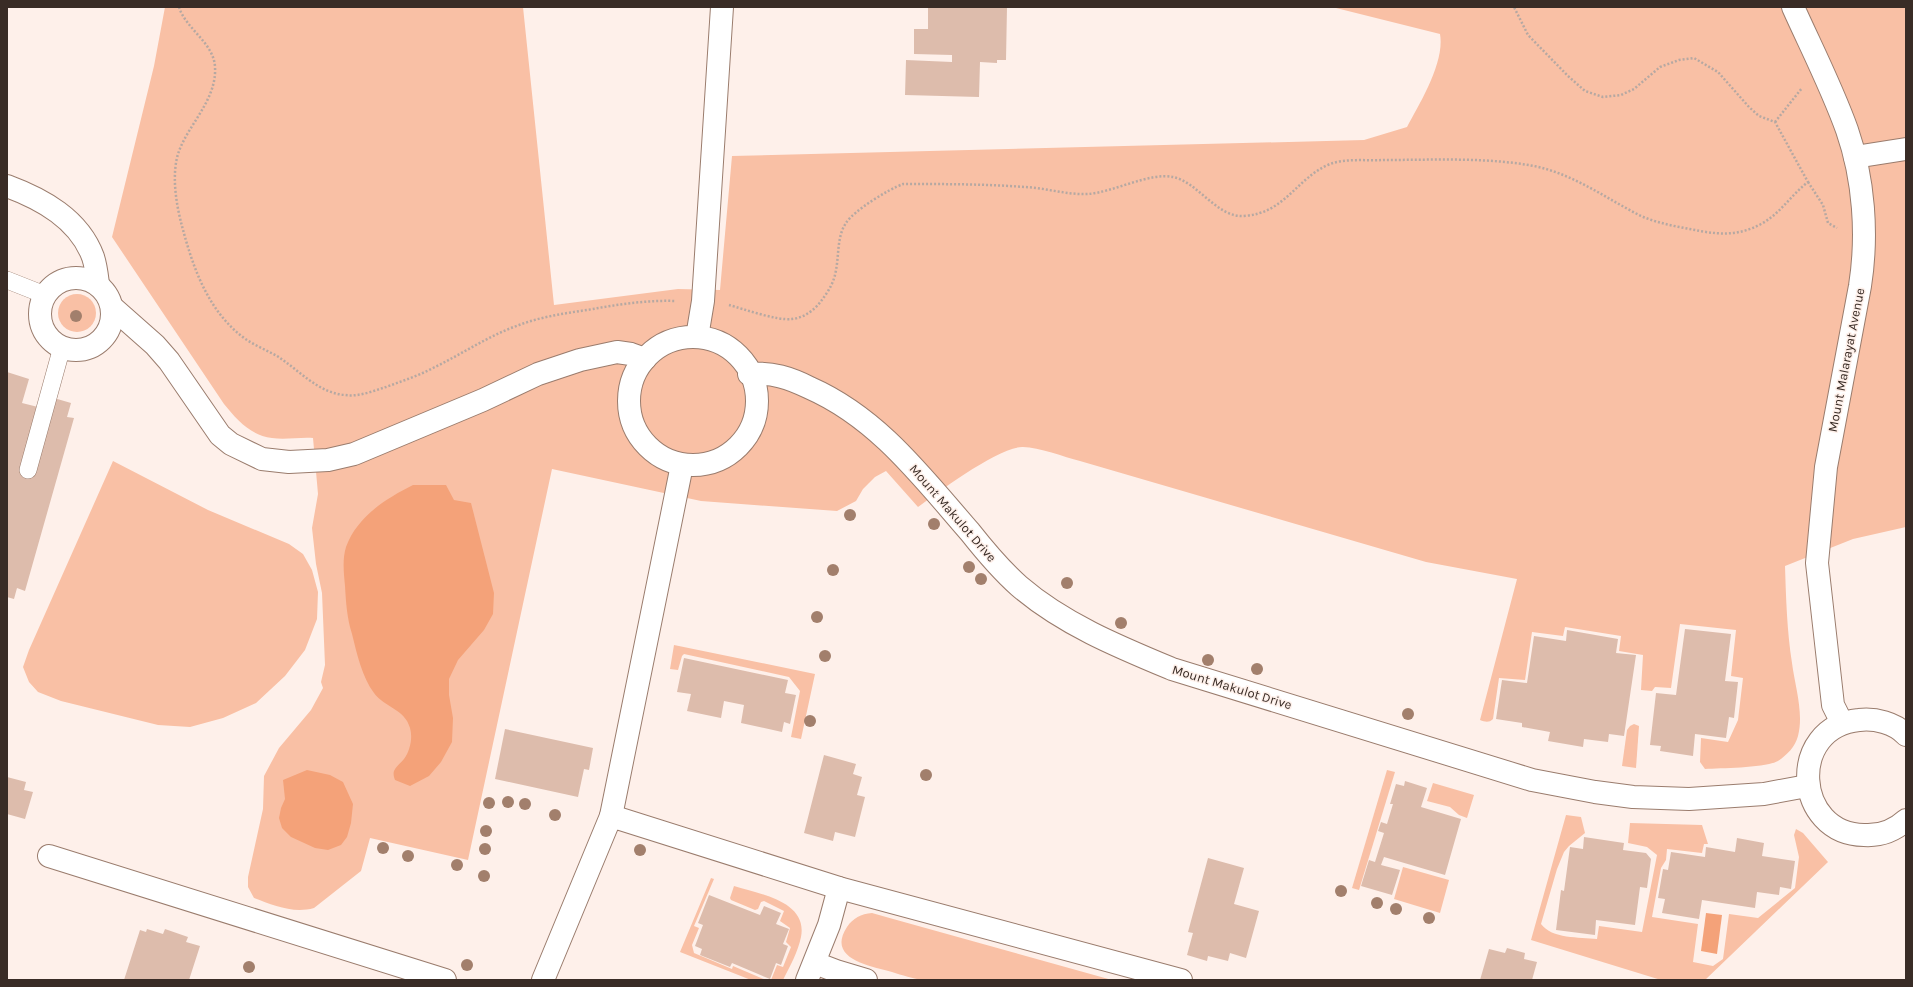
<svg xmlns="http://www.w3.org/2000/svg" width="1913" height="987" font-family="Karla,sans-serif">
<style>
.green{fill:#f9c0a5}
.water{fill:#f4a279}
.building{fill:#ddbcac}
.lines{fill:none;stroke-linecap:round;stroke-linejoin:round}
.lane-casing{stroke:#9a7c6d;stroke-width:18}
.street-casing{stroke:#9a7c6d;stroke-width:24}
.path{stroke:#b6a8a2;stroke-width:2.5;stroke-dasharray:2 2;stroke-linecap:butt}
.lane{stroke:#fff;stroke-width:17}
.street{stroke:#fff;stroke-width:22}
.tree{fill:#a27f6c}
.labels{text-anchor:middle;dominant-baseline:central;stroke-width:3;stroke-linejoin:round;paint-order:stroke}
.street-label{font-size:13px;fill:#392c26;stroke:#fef0ea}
</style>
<rect width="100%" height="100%" fill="#fef0ea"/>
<g class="green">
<path d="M165 7H523L554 305 678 289 720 290 732 156 1364 140 1407 127C1420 103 1445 62 1440 34L1332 7H1906V527L1853 539 1785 566C1786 598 1787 631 1792 663 1795 686 1804 713 1798 736 1795 747 1787 755 1778 761 1765 768 1722 768 1705 769L1700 762 1701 738 1728 742 1738 720 1743 678 1731 676 1736 630 1680 624 1671 688 1655 687 1652 691 1641 690 1643 655 1619 651 1621 636 1565 627 1563 636 1532 632 1525 680 1499 678 1493 719C1489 723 1485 722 1480 720L1517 579 1426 562 1080 461C1064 457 1039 447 1023 447 1000 446 938 492 918 507L886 471 875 477 863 489 856 501 837 511 701 501 552 469 468 860 370 838 361 871 314 908C293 914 273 905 254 898L248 887V877L263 809 264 776 279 748 311 710 323 688 321 682 325 665 322 593 316 564 312 528 318 494 313 438C300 437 285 440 272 438 250 435 237 420 224 404L112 237 154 66Z"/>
<circle cx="77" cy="313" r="19"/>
<polygon points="113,461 208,510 289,544 303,554 312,570 318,592 317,619 305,650 285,676 256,703 223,718 190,727 158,725 61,701 38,692 29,682 23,667 29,650"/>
<polygon points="674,645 815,674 801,739 791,737 800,691 789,677 684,654 682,656 678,670 670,669"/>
<polygon points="1634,724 1639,726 1636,768 1622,766 1627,730 1630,726"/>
<polygon points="1387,770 1395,772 1359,890 1352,888"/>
<polygon points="1433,783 1474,795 1467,818 1459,815 1450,807 1427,801"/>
<path d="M1566 815 1581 817 1585 833 1569 846 1564 852 1557 869 1541 924C1552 939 1579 937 1597 939L1599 926 1642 932 1657 855 1647 847 1628 843 1630 823 1702 825 1708 844H1704L1702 853 1667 849 1666 860 1661 868 1652 917 1698 924 1693 962 1713 966 1723 959 1729 914 1758 918 1795 888 1799 857 1794 835 1796 829 1803 833 1828 862 1705 980H1661L1531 940Z"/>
<polygon points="1403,867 1449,880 1440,913 1394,899"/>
<polygon points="711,878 714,879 694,926 699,928 692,945 694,953 732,969 733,966 766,980 751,980 680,952"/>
<path d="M734 886C759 894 808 901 801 937 798 952 790 966 783 980H771L777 965 783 967 791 947 786 942 790 928 780 921 784 911 764 901 761 902 758 909 755 910 731 900 730 898Z"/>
<path d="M872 913 886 917 1112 980C1069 980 1027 980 984 980 965 980 944 982 924 980 913 979 902 975 892 972 870 966 826 959 847 927 853 918 861 914 872 913Z"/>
</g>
<g class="water">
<path d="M413 485H446L454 500 471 503 494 593 493 614 484 630 458 660 449 679V695L453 718 452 742 441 762 429 776 410 786 395 780C394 777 393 774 394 771 396 766 401 763 404 759 410 751 413 738 410 728 405 709 384 707 374 693 362 677 357 654 352 634 347 618 346 603 345 586 344 574 342 560 346 547 357 517 385 499 413 485Z"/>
<polygon points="307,770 330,775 343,782 353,804 351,823 347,837 341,845 328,850 315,848 291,837 282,828 279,818 281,808 285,799 283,780"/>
<polygon points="1706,913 1722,915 1717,954 1701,951"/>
</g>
<g class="building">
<polygon points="928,7 1007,7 1006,60 997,60 997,63 980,62 979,97 905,95 906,60 952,62 952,55 914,54 914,29 928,29"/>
<polygon points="7,372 29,379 22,403 38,407 47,396 71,403 67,417 74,418 25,591 17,588 14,599 7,597"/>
<polygon points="1685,629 1731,634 1725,681 1738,682 1734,718 1729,717 1726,738 1695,734 1693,756 1660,751 1661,746 1650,745 1656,693 1676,695"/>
<polygon points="1567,630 1618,639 1616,653 1636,655 1624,736 1609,734 1608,742 1584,739 1583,747 1548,741 1550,732 1522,727 1522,723 1496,719 1502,680 1527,683 1534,636 1566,641"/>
<polygon points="684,658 788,680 785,693 796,695 790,724 784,722 782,732 741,723 744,705 724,701 721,718 687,711 691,694 677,692"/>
<polygon points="505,729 593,748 589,770 584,769 578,797 495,779"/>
<polygon points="824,755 856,764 853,774 862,777 857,795 865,797 855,837 835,832 833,841 804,833"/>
<polygon points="7,777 26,782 24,790 33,792 25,819 7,814"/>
<polygon points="1405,781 1427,788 1421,807 1461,819 1445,875 1384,857 1381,865 1400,870 1392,895 1361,886 1369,860 1375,862 1384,833 1378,831 1381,822 1387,824 1393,804 1390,804 1396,784 1404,786"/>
<polygon points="1584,837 1624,843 1623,850 1646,853 1651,859 1647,888 1640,887 1635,925 1596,920 1595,935 1556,930 1561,890 1564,891 1570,847 1583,849"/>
<polygon points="1737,838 1764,843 1762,856 1795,861 1791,889 1780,887 1779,895 1757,892 1755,908 1702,900 1699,919 1662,913 1665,899 1658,898 1663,869 1668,870 1671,852 1705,857 1706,847 1735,852"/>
<polygon points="1208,858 1244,868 1234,904 1259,911 1246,958 1230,953 1228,961 1208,956 1207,961 1187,955 1193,933 1188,932"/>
<polygon points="709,895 760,915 764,906 781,913 776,924 789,929 783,944 788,946 781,965 776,963 770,979 732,963 730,967 700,955 702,949 695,946 703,925 698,923"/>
<polygon points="147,929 163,934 165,929 188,937 186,942 200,946 189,980 124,980 140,930 146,932"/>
<polygon points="1507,948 1525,953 1524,959 1537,962 1532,980 1480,980 1489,949 1505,953"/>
</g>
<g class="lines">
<g class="lane-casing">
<g id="lane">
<polyline points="7,280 45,295"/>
<polyline points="28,470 62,347"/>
</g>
</g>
<g class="street-casing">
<g id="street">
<path d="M1793 7C1811 47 1832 88 1847 130 1864 179 1868 235 1860 286L1826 467 1817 563 1833 705 1842 723"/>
<polyline points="1855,157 1906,149"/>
<path d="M7 186C42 199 79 219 93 257 96 266 97 276 98 284"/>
<circle cx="76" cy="314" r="36"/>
<polyline points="112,307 155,345 169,361 220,435 231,444 262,459 289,462 328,460 354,454 483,400 538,374 580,360 617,352 631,354 645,359"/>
<polyline points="697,337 703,301 722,7"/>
<circle cx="693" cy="401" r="64"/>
<path d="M749 374C772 372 790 378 810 388 878 418 922 477 970 532 985 551 1001 570 1019 586 1063 624 1119 647 1172 669L1532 780 1595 792 1633 797 1689 799 1764 794 1807 786"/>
<path d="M1906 735C1895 723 1875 718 1859 720 1787 727 1794 834 1864 835 1880 836 1894 831 1906 820"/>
<polyline points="611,816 682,465"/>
<polyline points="49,856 445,980"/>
<polyline points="815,963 836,971 866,980"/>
<polyline points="543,980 611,816 839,888 1181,980"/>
<polyline points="807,980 829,925 839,888"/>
</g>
</g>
<g class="path">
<path d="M179 7C185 28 214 43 215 67 217 99 189 124 179 151 171 173 176 204 182 226 193 268 208 311 244 338 254 345 266 350 277 356 299 370 318 393 345 395 359 397 373 391 386 387 402 381 418 376 433 368 462 354 488 336 519 325 543 316 568 313 593 309 620 304 649 300 676 301"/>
<polyline points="1775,122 1802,88"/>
<polyline points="1808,182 1823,205 1828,223 1837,228"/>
<path d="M729 305C744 309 777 321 792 319 802 318 810 313 818 305 826 295 834 284 836 270 839 255 837 236 846 223 853 211 889 189 903 184 944 184 985 184 1025 187 1046 188 1067 195 1088 194 1114 192 1150 172 1173 177 1198 182 1217 218 1244 216 1286 213 1296 178 1330 164 1346 158 1367 161 1383 160 1433 160 1485 157 1534 166 1573 174 1604 197 1639 215 1658 224 1680 227 1700 231 1722 235 1741 235 1761 224 1780 214 1791 195 1808 182L1775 122 1759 116 1749 107 1718 72 1694 58 1679 60 1660 67 1634 89 1621 95 1603 97 1585 91 1568 76 1528 35 1514 7"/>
</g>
<use href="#lane" class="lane"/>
<use href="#street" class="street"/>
</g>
<g class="tree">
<circle cx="76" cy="316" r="6"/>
<circle cx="850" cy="515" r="6"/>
<circle cx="934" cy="524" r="6"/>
<circle cx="969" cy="567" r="6"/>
<circle cx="833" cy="570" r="6"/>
<circle cx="981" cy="579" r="6"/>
<circle cx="1067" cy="583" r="6"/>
<circle cx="817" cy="617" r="6"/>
<circle cx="1121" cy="623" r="6"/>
<circle cx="825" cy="656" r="6"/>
<circle cx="1208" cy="660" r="6"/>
<circle cx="1257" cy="669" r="6"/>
<circle cx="1408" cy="714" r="6"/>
<circle cx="810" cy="721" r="6"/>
<circle cx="926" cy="775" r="6"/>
<circle cx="508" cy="802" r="6"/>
<circle cx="489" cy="803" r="6"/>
<circle cx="525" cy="804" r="6"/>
<circle cx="555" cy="815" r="6"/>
<circle cx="486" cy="831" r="6"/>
<circle cx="383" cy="848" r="6"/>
<circle cx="485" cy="849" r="6"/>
<circle cx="640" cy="850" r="6"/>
<circle cx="408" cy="856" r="6"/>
<circle cx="457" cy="865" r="6"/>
<circle cx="484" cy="876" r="6"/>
<circle cx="1341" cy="891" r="6"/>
<circle cx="1377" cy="903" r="6"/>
<circle cx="1396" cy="909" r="6"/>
<circle cx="1429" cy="918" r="6"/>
<circle cx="467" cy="965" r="6"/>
<circle cx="249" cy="967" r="6"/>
</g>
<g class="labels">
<g class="street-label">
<text transform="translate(1846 360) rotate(-79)">Mount Malarayat Avenue</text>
<text transform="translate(953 513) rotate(49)">Mount Makulot Drive</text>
<text transform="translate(1232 687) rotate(17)">Mount Makulot Drive</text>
</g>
</g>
<rect width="1913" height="987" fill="none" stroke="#392c26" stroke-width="16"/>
</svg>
